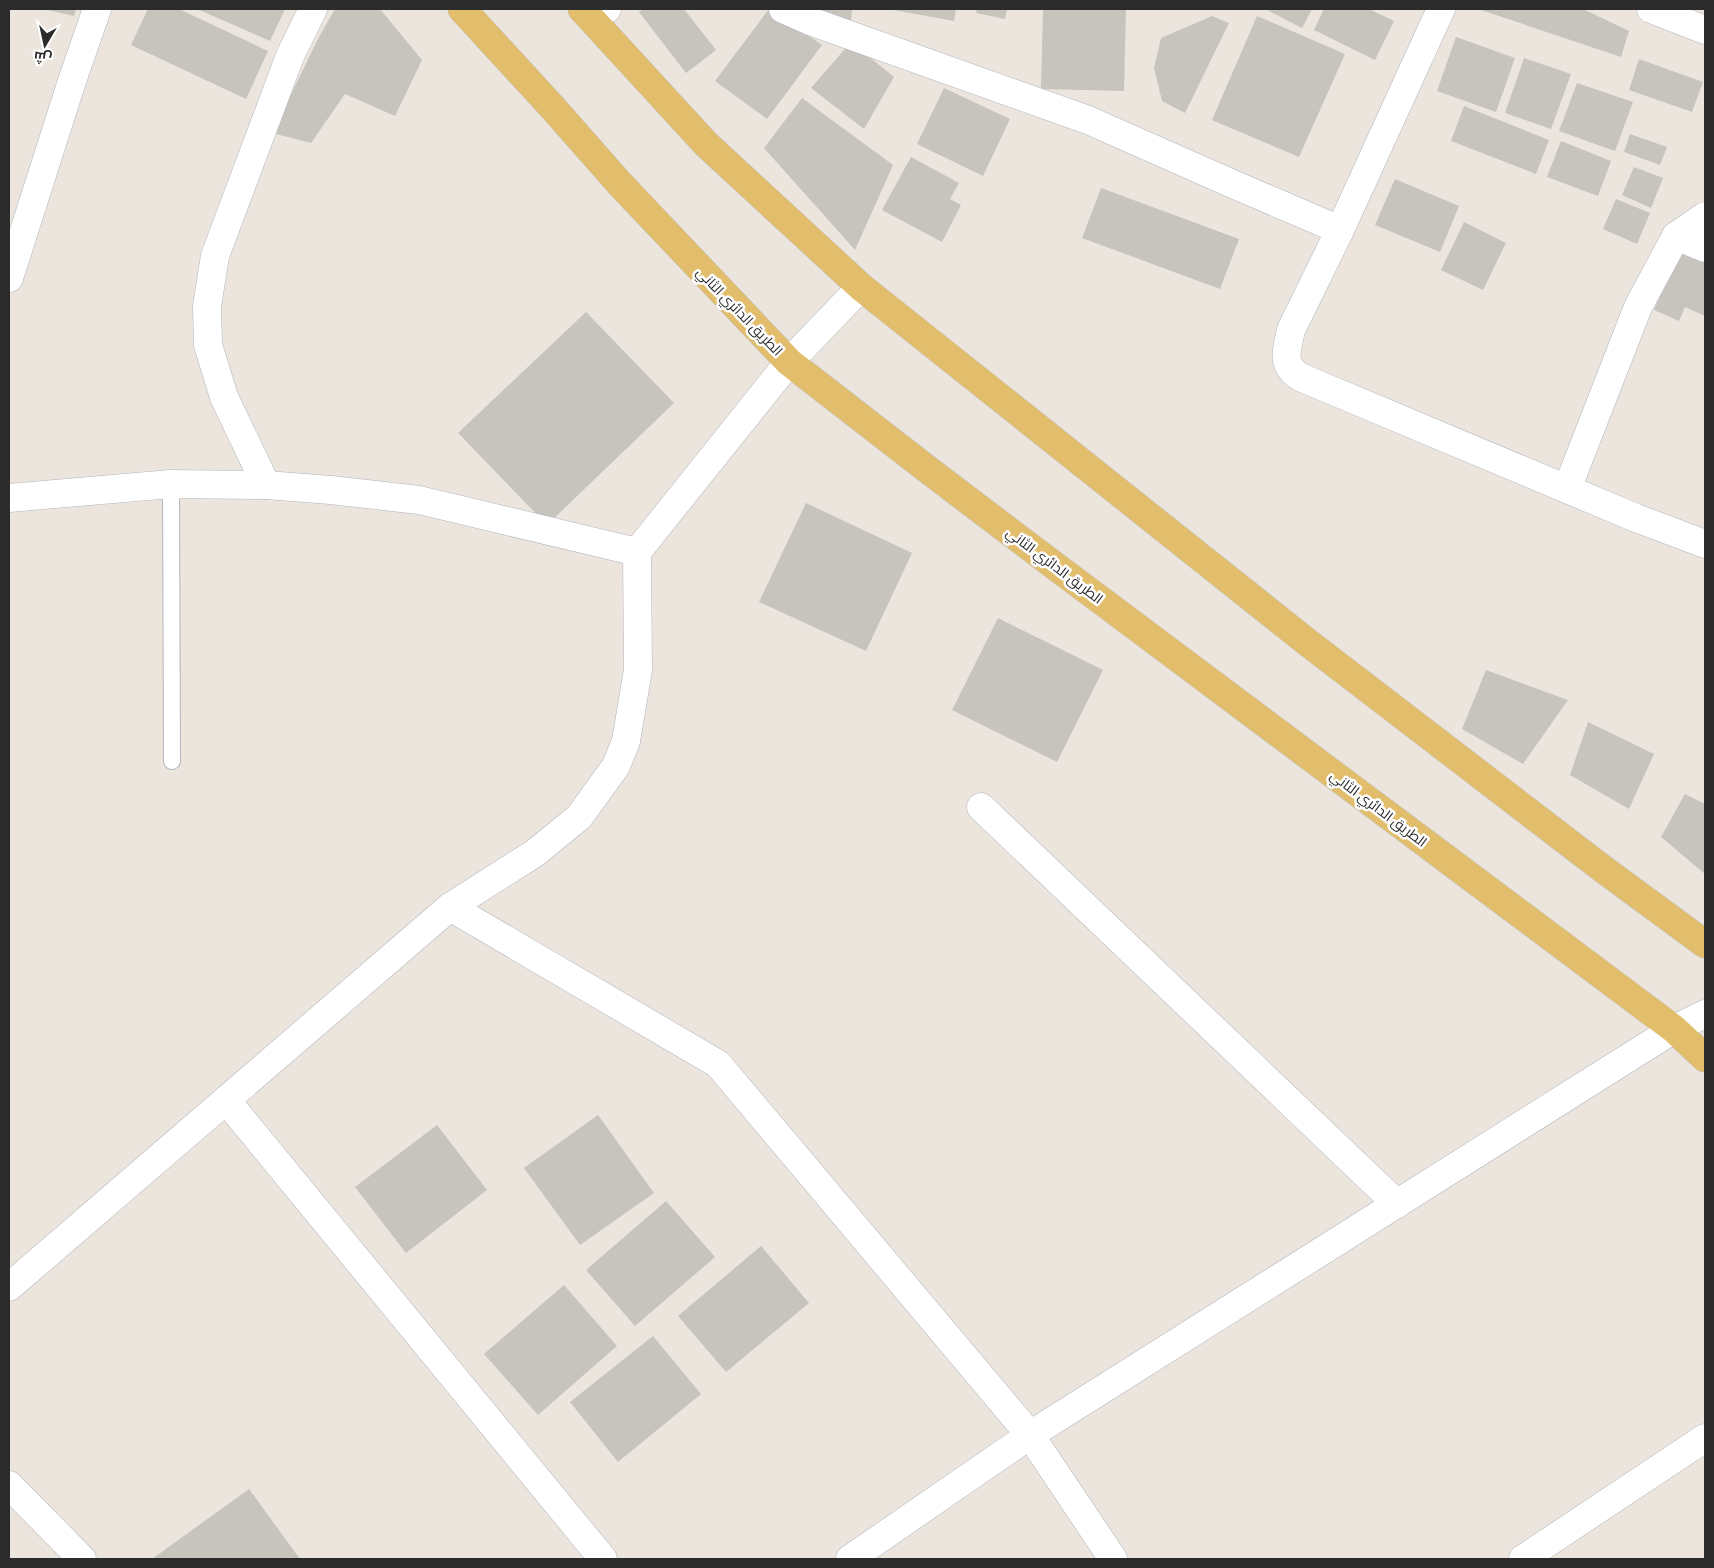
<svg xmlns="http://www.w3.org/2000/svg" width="1714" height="1568" font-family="Barlow,Cairo,sans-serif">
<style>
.building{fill:#c7c3bd}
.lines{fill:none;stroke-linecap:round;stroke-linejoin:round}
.lane-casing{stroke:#b2b5bd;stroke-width:18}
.street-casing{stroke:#b2b5bd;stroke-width:29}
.primary-casing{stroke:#c4c4c4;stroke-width:29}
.lane{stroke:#fff;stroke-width:16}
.street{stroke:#fff;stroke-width:28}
.primary{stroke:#e2be6c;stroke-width:28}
.labels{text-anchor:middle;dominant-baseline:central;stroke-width:5;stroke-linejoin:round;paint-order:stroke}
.street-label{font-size:14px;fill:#2b2b2b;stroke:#fff}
</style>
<rect width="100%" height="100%" fill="#ebe5de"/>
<g class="building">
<polygon points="43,9 76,9 74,16"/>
<polygon points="148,9 179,9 268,51 246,99 131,45"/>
<polygon points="197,9 285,9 270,41"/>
<polygon points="335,9 380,9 422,60 395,116 345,94 311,143 272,133 319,37"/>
<polygon points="643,9 684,9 716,50 686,73 639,12"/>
<polygon points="769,9 771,9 822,45 767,119 715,81"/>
<polygon points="809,9 852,9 851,20 808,14"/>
<polygon points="888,9 956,9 954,21"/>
<polygon points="977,9 1007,9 1005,19 976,13"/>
<polygon points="1043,9 1126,9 1124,91 1041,89"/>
<polygon points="1265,9 1312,9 1302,28"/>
<polygon points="1324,9 1369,9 1394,21 1375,60 1314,30"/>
<polygon points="1478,9 1583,9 1629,31 1621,57"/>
<polygon points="1212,16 1229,23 1185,113 1162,101 1154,68 1161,38"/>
<polygon points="1257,16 1345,54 1299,157 1212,120"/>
<polygon points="1456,37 1515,58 1496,112 1437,91"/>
<polygon points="851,42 894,77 864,129 811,88"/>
<polygon points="1524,58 1571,74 1551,129 1505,113"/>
<polygon points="1639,59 1703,82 1692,112 1629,90"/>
<polygon points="1577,83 1633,102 1615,151 1559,131"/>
<polygon points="944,88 1010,119 983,176 917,144"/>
<polygon points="802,98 893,165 855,250 764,148"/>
<polygon points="1464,106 1549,140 1536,174 1451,141"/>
<polygon points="1630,134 1667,147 1660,165 1624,152"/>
<polygon points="1561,141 1611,161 1598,196 1547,177"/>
<polygon points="911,157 959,183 950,199 961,205 942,242 882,210"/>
<polygon points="1634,167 1663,178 1651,208 1622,195"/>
<polygon points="1395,179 1459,206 1440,252 1375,225"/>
<polygon points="1101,188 1239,239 1220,289 1082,238"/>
<polygon points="1616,199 1650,213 1637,244 1603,229"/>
<polygon points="1464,222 1506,243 1483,290 1441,270"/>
<polygon points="1681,248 1705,259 1705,316 1685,307 1679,321 1654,310"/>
<polygon points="586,312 674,403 547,525 458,433"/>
<polygon points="806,503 912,553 866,651 759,602"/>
<polygon points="998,618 1103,670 1057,762 952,710"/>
<polygon points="1486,670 1568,700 1523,764 1462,729"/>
<polygon points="1588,722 1654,754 1629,809 1570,775"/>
<polygon points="1685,794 1705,804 1705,874 1661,837"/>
<polygon points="598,1115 654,1193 580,1245 524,1168"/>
<polygon points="437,1125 487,1190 406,1253 355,1187"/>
<polygon points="666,1201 715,1257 635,1326 586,1270"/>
<polygon points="761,1246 809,1303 726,1372 678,1316"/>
<polygon points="564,1285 617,1346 538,1415 484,1354"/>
<polygon points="653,1336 701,1394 618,1462 570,1402"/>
<polygon points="249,1489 300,1559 152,1559"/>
</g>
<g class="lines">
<g class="lane-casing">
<polyline id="lane" points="171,484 172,761"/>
</g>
<g class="street-casing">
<g id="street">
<polyline points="783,9 810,21 1088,120 1235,185 1340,230"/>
<path d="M1441 9 1340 230 1291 330C1287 350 1280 364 1300 377L1636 518 1705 544"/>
<polyline points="1651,9 1705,30"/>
<polyline points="590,18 607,9"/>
<polyline points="1676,236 1705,248"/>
<polyline points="9,278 72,81 97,9"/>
<polyline points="266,485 224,397 208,345 207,306 215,256 290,56 313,9"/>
<polyline points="1567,489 1638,307 1676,236 1705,216"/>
<polyline points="9,498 171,484 266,485 331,490 419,500 637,552"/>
<polyline points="981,807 1397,1204"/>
<polyline points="450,907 718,1064 1030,1435 1113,1559"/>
<polyline points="226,1100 603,1559"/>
<polyline points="9,1287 450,907 535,853 579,817 616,766 626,741 638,670 637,552 789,362 861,287"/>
<polyline points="9,1485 82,1559"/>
<polyline points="850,1559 1030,1435 1674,1029 1705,1014"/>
<polyline points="1523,1559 1705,1438"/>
</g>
</g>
<g class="primary-casing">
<g id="primary">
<polyline points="462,9 553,108 620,184 789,362 927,469 1051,563 1674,1029 1705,1058"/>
<polyline points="582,9 706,144 861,287 1307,642 1603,869 1705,944"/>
</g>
</g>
<use href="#lane" class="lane"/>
<use href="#street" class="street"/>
<use href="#primary" class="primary"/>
</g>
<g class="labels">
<g class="street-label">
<text transform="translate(740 311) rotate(46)">الطريق الدائري الثاني</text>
<text transform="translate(1055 565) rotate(37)">الطريق الدائري الثاني</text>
<text transform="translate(1379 808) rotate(37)">الطريق الدائري الثاني</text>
</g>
</g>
<rect width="1714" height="1568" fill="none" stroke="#2b2b2b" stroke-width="20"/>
<g transform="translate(45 45) rotate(189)" stroke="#ffffff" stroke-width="4" paint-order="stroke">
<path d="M0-4L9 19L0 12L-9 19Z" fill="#2b2b2b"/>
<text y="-8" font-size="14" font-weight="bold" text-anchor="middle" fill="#2b2b2b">ش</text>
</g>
</svg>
